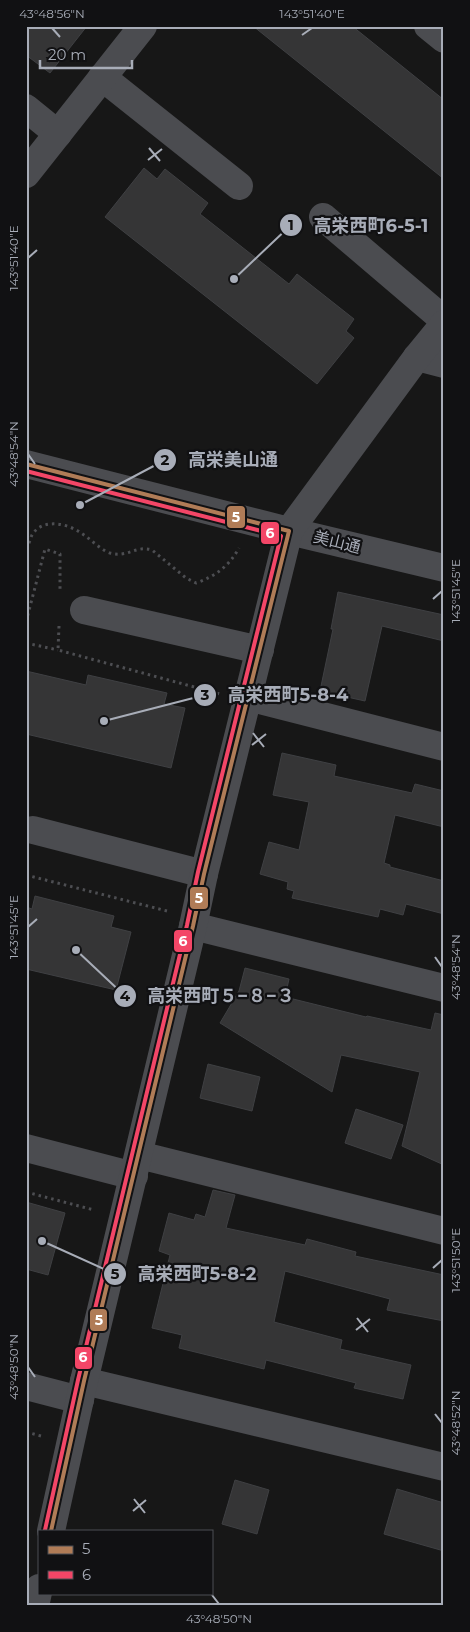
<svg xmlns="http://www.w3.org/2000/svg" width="470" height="1632" font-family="Montserrat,'Noto Sans JP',sans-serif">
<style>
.building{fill:#353536;stroke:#3f4043}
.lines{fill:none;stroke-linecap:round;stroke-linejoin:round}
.path{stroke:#4d4e52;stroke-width:3;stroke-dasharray:2.5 4;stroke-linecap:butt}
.minor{stroke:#4b4c50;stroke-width:28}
.bus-1-casing{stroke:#111113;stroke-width:8}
.bus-2-casing{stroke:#111113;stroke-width:8}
.bus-1{stroke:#b07c57;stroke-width:4}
.bus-2{stroke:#f34667;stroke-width:4}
.ticks{fill:none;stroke:#a8adb8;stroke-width:2}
.labels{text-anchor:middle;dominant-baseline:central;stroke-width:4.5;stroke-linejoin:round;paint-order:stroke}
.street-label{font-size:16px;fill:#a8adb8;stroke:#111113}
.leader{fill:none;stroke:#a8adb8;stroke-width:2}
.callout-dot{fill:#a8adb8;stroke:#111113;stroke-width:2}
.mark-label{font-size:15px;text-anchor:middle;font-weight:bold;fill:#111}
.callout-label{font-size:18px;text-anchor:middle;font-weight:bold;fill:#a8adb8;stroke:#111113;stroke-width:4.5;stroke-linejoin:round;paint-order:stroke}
.line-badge{stroke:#111113;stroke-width:2}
.badge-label{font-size:14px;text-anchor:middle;font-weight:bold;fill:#fff}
.neatline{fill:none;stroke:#a8adb8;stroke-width:2}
.ticks-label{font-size:12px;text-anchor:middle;fill:#a8adb8}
</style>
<rect width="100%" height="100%" fill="#171717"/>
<g class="building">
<polygon points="26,26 87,26 50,73 26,55"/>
<polygon points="253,26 352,26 444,100 444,179"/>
<polygon points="144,168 157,179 165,169 208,203 200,214 289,284 297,274 354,319 346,331 354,338 317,384 105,217"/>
<polygon points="338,592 444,615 444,641 382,626 365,701 320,691 333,629 331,629"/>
<polygon points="26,671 86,685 88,675 167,693 164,704 185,708 171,768 26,734"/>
<polygon points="282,753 336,765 334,776 412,793 415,784 444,791 444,827 395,815 384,863 390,865 390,867 444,881 444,914 406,904 403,915 380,909 378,917 292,898 294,891 287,889 288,882 260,874 269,842 299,850 309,802 273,795"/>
<polygon points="35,896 114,916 111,927 131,932 116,990 26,969 26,907 32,909"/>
<polygon points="245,968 289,979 285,997 366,1017 367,1016 431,1030 435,1013 444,1015 444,1165 402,1146 420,1072 341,1055 332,1092 220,1023 239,991"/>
<polygon points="208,1064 260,1077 252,1111 200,1098"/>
<polygon points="356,1109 403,1125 391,1159 345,1143"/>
<polygon points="213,1190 235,1195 226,1228 305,1245 307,1239 356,1252 355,1256 444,1275 444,1321 387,1310 390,1299 285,1271 274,1322 342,1340 340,1349 411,1365 403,1399 354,1388 356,1383 266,1360 264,1369 179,1348 182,1335 152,1328 170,1255 159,1251 169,1213 194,1220 196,1214 205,1217"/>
<polygon points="26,1202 65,1213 48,1275 26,1269"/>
<polygon points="235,1480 269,1490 257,1534 222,1524"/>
<polygon points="397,1489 444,1503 444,1551 384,1534"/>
</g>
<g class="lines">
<g class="path">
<path d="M26 549C29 545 30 539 32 535 42 518 67 523 81 533 91 539 99 549 110 553 128 558 135 545 152 550L186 578 196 583C216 576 229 566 239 548"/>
<polyline points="26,622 45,549 60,554 60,592"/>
<polyline points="59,626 58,650 220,694"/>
<polyline points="26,643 58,650"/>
<polyline points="26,875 167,911"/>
<polyline points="26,1192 94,1210"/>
<polyline points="26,1432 41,1436"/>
</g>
<g class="minor">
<polyline points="428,26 444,39"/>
<polyline points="102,77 239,186"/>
<polyline points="26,108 58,134"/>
<polyline points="26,174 143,26"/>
<polyline points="323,217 444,320"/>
<polyline points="417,357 444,364"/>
<polyline points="26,464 289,531 444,568"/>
<polyline points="84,610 260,650"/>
<polyline points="248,697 444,747"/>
<polyline points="33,830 204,874"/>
<polyline points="193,926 444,988"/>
<polyline points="26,1148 134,1176"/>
<polyline points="139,1155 444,1231"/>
<polyline points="84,1381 444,1467"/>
<polyline points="26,1386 80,1400"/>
<polyline points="51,1531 84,1381 193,926 204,874 289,531 417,357 444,324"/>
<polyline points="35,1606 39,1588"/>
</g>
<g class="bus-1-casing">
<polyline id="bus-1" points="26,464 289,531 204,874 193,926 84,1381 51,1531"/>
</g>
<g class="bus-2-casing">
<polyline id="bus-2" points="26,471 281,536 198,872 187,925 78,1380 45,1530"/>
</g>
<use href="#bus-1" class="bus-1"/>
<use href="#bus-2" class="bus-2"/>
</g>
<path class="ticks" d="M52 28 60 37M302 35 312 28M149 148 160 161M148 160 162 149M28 258 37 250M28 454 35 464M433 599 442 591M253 733 264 747M252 745 266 734M28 927 37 919M435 957 442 967M433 1268 442 1260M357 1318 368 1332M356 1330 370 1319M28 1367 35 1377M435 1414 442 1423M134 1499 145 1513M133 1511 146 1500M212 1595 219 1604"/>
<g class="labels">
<g class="street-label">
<text transform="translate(337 542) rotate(14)">美山通</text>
</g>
</g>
<path class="leader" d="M234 279L291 225M80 505L165 460M104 721L205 695M76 950L125 996M42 1241L115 1274"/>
<g class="callout-dot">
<circle cx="234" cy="279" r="5"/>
<circle cx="80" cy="505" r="5"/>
<circle cx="104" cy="721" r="5"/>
<circle cx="76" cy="950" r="5"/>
<circle cx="42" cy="1241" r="5"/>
<circle cx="291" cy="225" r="12"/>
<circle cx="165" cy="460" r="12"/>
<circle cx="205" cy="695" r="12"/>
<circle cx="125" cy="996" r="12"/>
<circle cx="115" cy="1274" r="12"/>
</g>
<g class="mark-label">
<text x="291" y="230">1</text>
<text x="165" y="465">2</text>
<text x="205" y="700">3</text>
<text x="125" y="1001">4</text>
<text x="115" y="1279">5</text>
</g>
<g class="callout-label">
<text x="371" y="232">高栄西町6-5-1</text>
<text x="233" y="466">高栄美山通</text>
<text x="288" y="701">高栄西町5-8-4</text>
<text x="221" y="1002">高栄西町５−８−３</text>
<text x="197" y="1280">高栄西町5-8-2</text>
</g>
<g class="line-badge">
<rect x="226" y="505" width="20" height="24" rx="5" fill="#b07c57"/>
<rect x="260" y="521" width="20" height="24" rx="5" fill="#f34667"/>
<rect x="189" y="886" width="20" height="24" rx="5" fill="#b07c57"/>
<rect x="173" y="929" width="20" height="24" rx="5" fill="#f34667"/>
<rect x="89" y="1308" width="19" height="24" rx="5" fill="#b07c57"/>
<rect x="74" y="1346" width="19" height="24" rx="5" fill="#f34667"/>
</g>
<g class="badge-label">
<text x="236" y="522">5</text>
<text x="270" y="538">6</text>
<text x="199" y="903">5</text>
<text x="183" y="946">6</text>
<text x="99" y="1325">5</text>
<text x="83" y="1362">6</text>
</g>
<rect width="470" height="1632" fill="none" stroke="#111113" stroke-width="55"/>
<rect x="38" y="1530" width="175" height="65" fill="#111113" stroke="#4d4f55"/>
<rect x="48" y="1546" width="25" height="8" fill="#b07c57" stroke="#4d4f55"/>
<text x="82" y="1554" font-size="15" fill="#a8adb8">5</text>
<rect x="48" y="1571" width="25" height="8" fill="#f34667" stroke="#4d4f55"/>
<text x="82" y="1580" font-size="15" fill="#a8adb8">6</text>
<path d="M40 60v8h92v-8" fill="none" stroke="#a8adb8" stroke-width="2.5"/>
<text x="48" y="60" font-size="15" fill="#a8adb8" stroke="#111113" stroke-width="4" paint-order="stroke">20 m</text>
<rect x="28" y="28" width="414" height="1576" class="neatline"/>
<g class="ticks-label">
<text x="52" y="18">43°48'56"N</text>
<text x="312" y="18">143°51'40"E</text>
<text transform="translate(14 258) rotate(-90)" y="4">143°51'40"E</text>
<text transform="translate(14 454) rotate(-90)" y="4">43°48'54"N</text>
<text transform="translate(456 591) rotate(-90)" y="4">143°51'45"E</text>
<text transform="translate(14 927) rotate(-90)" y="4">143°51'45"E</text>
<text transform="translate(456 967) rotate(-90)" y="4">43°48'54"N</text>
<text transform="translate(456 1260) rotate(-90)" y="4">143°51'50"E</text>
<text transform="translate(14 1367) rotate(-90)" y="4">43°48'50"N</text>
<text transform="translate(456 1423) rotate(-90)" y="4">43°48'52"N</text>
<text x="219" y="1623">43°48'50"N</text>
</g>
</svg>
